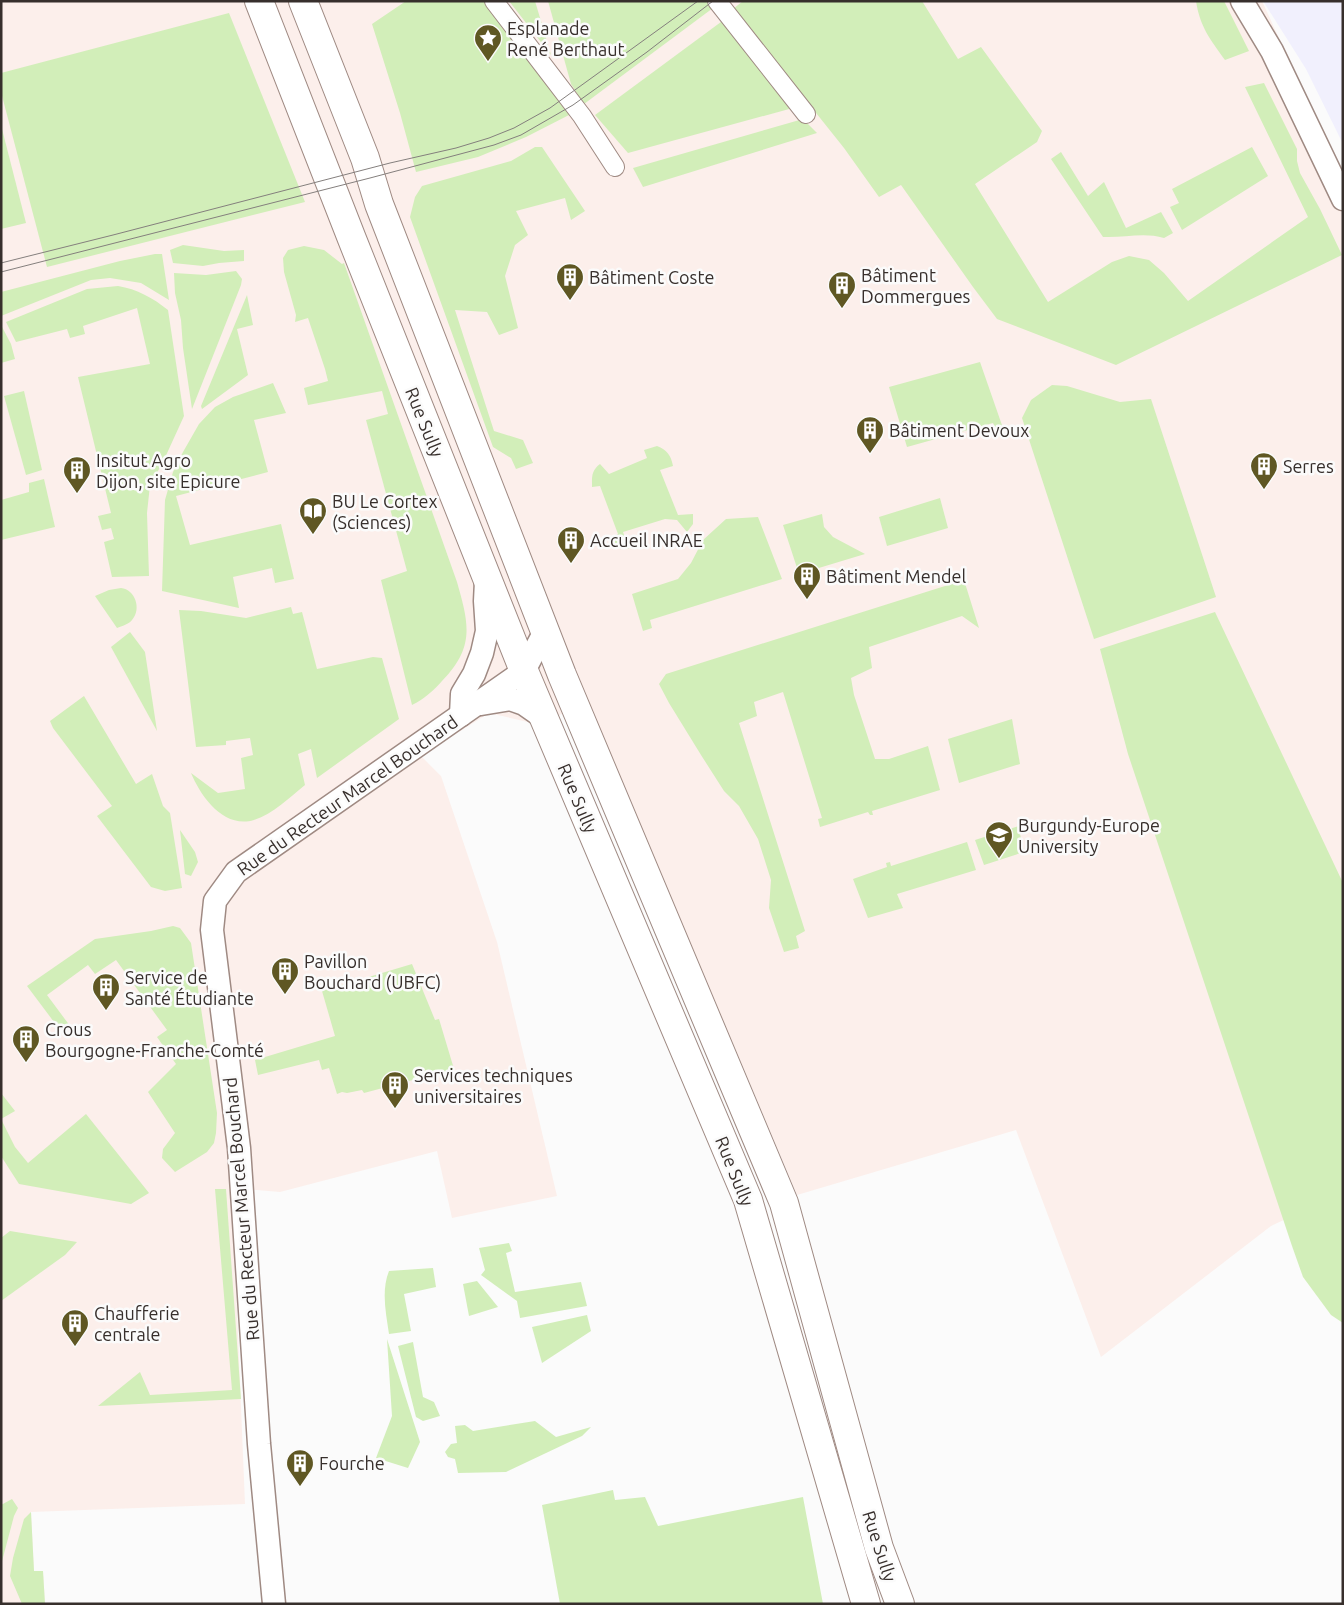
<svg xmlns="http://www.w3.org/2000/svg" width="1344" height="1605" font-family="Ubuntu,sans-serif">
<style>
.built{fill:#fcefeb}
.medical{fill:#f1f0fd}
.green{fill:#d2eeb9}
.lines{fill:none;stroke-linecap:round;stroke-linejoin:round}
.pedestrian-casing{stroke:#9f8a83;stroke-width:20}
.minor-casing{stroke:#9f8a83;stroke-width:25}
.secondary-casing{stroke:#9f8a83;stroke-width:30}
.pedestrian{stroke:#fff;stroke-width:18}
.minor{stroke:#fff;stroke-width:22}
.secondary{stroke:#fff;stroke-width:28}
.tram{stroke:#847f7d;stroke-width:1}
.labels{text-anchor:middle;dominant-baseline:central;stroke-width:5;stroke-linejoin:round;paint-order:stroke}
.poi-label{font-size:18px;fill:#372f2c;stroke:#fbfbfb;text-anchor:start}
.street-label{font-size:18px;fill:#372f2c;stroke:#fbfbfb}
</style>
<rect width="100%" height="100%" fill="#fbfbfb"/>
<polygon class="built" points="1,1 1262,1 1343,177 1343,1192 1271,1226 1101,1357 1016,1130 797,1195 588,700 541,725 489,713 421,756 441,776 497,942 557,1196 452,1218 437,1151 280,1192 232,1188 245,1504 31,1512 34,1571 43,1571 45,1604 1,1604"/>
<polygon class="medical" points="1263,1 1343,1 1343,144 1306,69"/>
<g class="green">
<polygon points="406,1 484,1 571,114 526,137 478,157 416,172 400,113 372,24"/>
<polygon points="509,1 535,1 551,55"/>
<polygon points="548,1 708,1 713,8 584,104 571,84"/>
<polygon points="743,1 922,1 958,59 981,47 1042,131 1037,142 975,184 1048,302 1112,262 1129,256 1149,260 1164,273 1188,301 1308,217 1245,87 1264,83 1297,149 1297,161 1300,173 1320,209 1342,255 1116,365 997,319 973,287 901,185 879,197 844,148 733,9"/>
<path d="M1196 1H1224L1249 51 1225 60C1210 39 1200 27 1196 1Z"/>
<polygon points="229,13 305,202 47,267 1,92 1,73"/>
<polygon points="725,19 800,106 628,153 595,115"/>
<polygon points="803,119 817,133 643,187 633,168"/>
<polygon points="1,125 26,223 1,229"/>
<polygon points="535,147 542,147 585,211 571,220 565,198 516,211 528,235 515,245 505,276 518,328 499,335 487,312 455,310 494,431 523,440 533,463 516,469 511,458 493,447 410,217 415,197 422,186 511,161"/>
<polygon points="1252,147 1268,176 1182,230 1170,207 1179,203 1172,189"/>
<path d="M1061 152 1088 196 1104 182 1126 228 1161 212 1173 233 1164 238C1144 232 1124 238 1103 237L1051 159Z"/>
<polygon points="183,245 224,251 244,250 244,261 219,263 203,266 173,263 170,250"/>
<path d="M304 246 324 250 342 264 344 263 457 582C469 624 475 647 442 681 433 691 424 699 412 705L381 580 407 571 366 420 388 414 382 391 308 405 304 388 328 381 325 369 308 318 295 322 296 315 284 272 283 258 288 250Z"/>
<polygon points="155,254 162,254 169,300 141,283 110,278 91,280 1,316 1,292 120,261"/>
<polygon points="236,271 242,279 241,285 192,409 183,348 181,320 175,293 174,273 206,275"/>
<path d="M118 286C137 289 153 298 168 310L184 416 163 462 150 485 147 513 149 576 112 577 104 542 114 539 111 528 102 530 98 516 111 513 78 377 150 364 137 308 83 326 85 334 70 338 67 329 16 342 6 322 87 289Z"/>
<polygon points="247,295 253,325 237,329 248,375 202,409 201,406"/>
<polygon points="1,325 11,344 15,359 1,363"/>
<polygon points="980,362 1004,431 999,437 993,423 907,447 889,387"/>
<polygon points="273,383 286,413 254,420 268,472 176,496 190,545 281,524 294,579 275,583 272,568 233,577 239,608 162,591 165,500 173,472 183,452 199,424 215,407 233,397"/>
<polygon points="1052,385 1067,386 1120,402 1151,399 1216,597 1094,639 1022,418 1031,400"/>
<polygon points="24,391 42,470 26,475 4,396"/>
<path d="M657 446C667 450 671 455 673 466L660 470 678 515 693 514V524L687 532 677 520 665 519 623 532 629 549 620 547 611 539 618 534 600 486 592 487C592 477 591 471 600 464L609 474 647 458 644 450Z"/>
<polygon points="44,479 55,527 1,540 1,500 29,492 29,483"/>
<polygon points="940,498 948,528 887,546 879,517"/>
<polygon points="822,514 824,527 833,537 865,554 799,574 783,525"/>
<polygon points="758,517 782,579 650,620 652,628 643,631 632,594 678,579 691,563 703,540 726,519"/>
<polygon points="964,580 979,628 962,616 869,647 872,668 851,678 854,695 875,759 889,759 928,746 940,790 872,811 873,815 870,815 868,812 820,827 818,819 822,818 783,692 754,702 757,716 739,723 805,931 796,936 799,948 784,952 769,908 771,880 758,839 739,806 724,791 701,755 669,703 659,684 666,674"/>
<path d="M121 588C135 589 142 609 132 620 129 624 122 626 117 628L95 596 109 590Z"/>
<path d="M291 607 293 614 302 612 317 669 373 657 382 658 399 719 317 778 311 749 298 754 305 785C290 797 273 814 254 820 224 829 201 797 191 773L218 793 245 789 241 758 253 755 250 738 226 741V745L196 747 179 610 201 611 246 618Z"/>
<polygon points="1215,612 1343,883 1343,1323 1331,1315 1303,1277 1292,1246 1128,754 1100,649"/>
<polygon points="130,632 145,652 157,731 111,647"/>
<polygon points="84,696 136,784 152,774 163,806 170,813 182,888 165,891 151,887 97,816 112,806 53,728 50,721"/>
<polygon points="1012,719 1020,764 959,783 948,739"/>
<polygon points="1025,824 1020,834 1024,852 984,865 975,840"/>
<polygon points="180,830 195,852 198,862 191,876 185,874"/>
<polygon points="967,842 976,870 897,894 903,908 868,918 853,879 887,867 886,863 890,862 891,866"/>
<polygon points="173,926 180,928 191,943 217,1113 216,1133 214,1143 207,1152 175,1172 162,1158 163,1149 175,1133 148,1092 176,1064 157,1037 167,1030 116,960 95,974 88,965 47,995 70,1026 62,1028 57,1026 27,986 95,939 151,931"/>
<polygon points="412,964 435,1020 439,1019 454,1069 364,1093 362,1090 347,1093 342,1092 337,1094 329,1068 322,1070 319,1060 258,1075 255,1060 335,1036 322,991"/>
<polygon points="1,1093 15,1111 1,1119 15,1147 28,1163 86,1114 149,1193 131,1204 19,1184 1,1156"/>
<polygon points="215,1189 226,1189 241,1399 98,1406 140,1372 150,1395 232,1390"/>
<polygon points="10,1231 77,1242 65,1255 1,1301 1,1238"/>
<polygon points="509,1243 512,1251 506,1253 515,1292 581,1282 587,1306 520,1318 517,1301 481,1275 485,1270 479,1248"/>
<path d="M433 1268 436 1287 404 1294 411 1331 389 1334C386 1313 381 1291 389 1271Z"/>
<polygon points="477,1281 498,1307 469,1316 463,1284"/>
<polygon points="587,1315 591,1331 542,1363 532,1327"/>
<polygon points="387,1339 420,1442 408,1468 376,1458 392,1416"/>
<polygon points="413,1342 423,1397 434,1402 440,1416 423,1421 416,1417 398,1346"/>
<polygon points="535,1421 556,1437 591,1427 582,1436 506,1472 458,1473 455,1459 448,1457 445,1452 451,1444 457,1443 455,1426 465,1425 473,1431"/>
<polygon points="613,1490 615,1500 645,1497 658,1526 803,1497 823,1604 560,1604 542,1505"/>
<polygon points="12,1499 18,1508 14,1516 1,1565 1,1505"/>
<polygon points="31,1512 34,1571 43,1571 45,1604 22,1604 10,1576 13,1558 24,1519"/>
</g>
<g class="lines">
<g class="pedestrian-casing">
<g id="pedestrian">
<polyline points="494,1 582,116 615,167"/>
<polyline points="717,1 806,114"/>
</g>
</g>
<g class="minor-casing">
<g id="minor">
<polyline points="1242,1 1272,51 1343,199"/>
<polyline points="481,704 510,699 524,704 544,718"/>
<polyline points="461,715 462,694 474,674 482,653 487,631 485,601 486,581"/>
<polyline points="274,1604 259,1444 239,1148 212,930 215,901 236,872 524,671 545,631"/>
</g>
</g>
<g class="secondary-casing">
<g id="secondary">
<polyline points="259,1 352,239 524,671 748,1200 866,1604"/>
<polyline points="303,1 365,158 379,204 562,675 784,1203 879,1548 900,1604"/>
</g>
</g>
<use href="#pedestrian" class="pedestrian"/>
<use href="#minor" class="minor"/>
<use href="#secondary" class="secondary"/>
<g class="tram">
<polyline points="1,263 113,235 390,163 456,148 489,138 514,128 550,108 698,1"/>
<polyline points="1,272 370,178 494,145 521,135 573,105 647,52 713,1"/>
</g>
</g>
<defs>
<g id="sight-pin" transform="scale(1.4375)"><path d="M0 17L-7.5 6A9.5 9.5 0 1 1 7.5 6Z" fill="#5f5723" stroke="#fbfbfb"/><path d="M0-6L1.8-2.2L6-1.7L2.9 1.2L3.7 5.4L0 3.3L-3.7 5.4L-2.9 1.2L-6-1.7L-1.8-2.2Z" fill="#fff"/></g>
<g id="building-pin" transform="scale(1.4375)"><path d="M0 17L-7.5 6A9.5 9.5 0 1 1 7.5 6Z" fill="#5f5723" stroke="#fbfbfb"/><path d="M-4-6H4V6H1V3H-1V6H-4ZM-2.5-4.3h1.7v1.8h-1.7ZM.8-4.3h1.7v1.8H.8ZM-2.5-1h1.7V.8h-1.7ZM.8-1h1.7V.8H.8Z" fill="#fff"/></g>
<g id="library-pin" transform="scale(1.4375)"><path d="M0 17L-7.5 6A9.5 9.5 0 1 1 7.5 6Z" fill="#5f5723" stroke="#fbfbfb"/><path d="M-6-4Q-3-5.5-.7-3.5V5Q-3 3-6 4ZM6-4Q3-5.5 .7-3.5V5Q3 3 6 4Z" fill="#fff"/></g>
<g id="university-pin" transform="scale(1.4375)"><path d="M0 17L-7.5 6A9.5 9.5 0 1 1 7.5 6Z" fill="#5f5723" stroke="#fbfbfb"/><path d="M0-5L7-2L0 1L-7-2ZM-4 1L0 2.5L4 1V4Q0 6-4 4Z" fill="#fff"/></g>
</defs>
<g fill-rule="evenodd">
<use href="#sight-pin" x="488" y="38"/>
<use href="#building-pin" x="570" y="277"/>
<use href="#building-pin" x="842" y="285"/>
<use href="#building-pin" x="870" y="430"/>
<use href="#building-pin" x="1264" y="466"/>
<use href="#building-pin" x="77" y="470"/>
<use href="#library-pin" x="313" y="511"/>
<use href="#building-pin" x="571" y="540"/>
<use href="#building-pin" x="807" y="576"/>
<use href="#university-pin" x="999" y="835"/>
<use href="#building-pin" x="285" y="971"/>
<use href="#building-pin" x="106" y="987"/>
<use href="#building-pin" x="26" y="1039"/>
<use href="#building-pin" x="395" y="1085"/>
<use href="#building-pin" x="75" y="1323"/>
<use href="#building-pin" x="300" y="1463"/>
</g>
<g class="labels">
<g class="poi-label">
<text x="507" y="28">Esplanade<tspan x="507" dy="21">René Berthaut</tspan></text>
<text x="861" y="275">Bâtiment<tspan x="861" dy="21">Dommergues</tspan></text>
<text x="589" y="277">Bâtiment Coste</text>
<text x="889" y="430">Bâtiment Devoux</text>
<text x="96" y="460">Insitut Agro<tspan x="96" dy="21">Dijon, site Epicure</tspan></text>
<text x="1283" y="466">Serres</text>
<text x="332" y="501">BU Le Cortex<tspan x="332" dy="21">(Sciences)</tspan></text>
<text x="590" y="540">Accueil INRAE</text>
<text x="826" y="576">Bâtiment Mendel</text>
<text x="1018" y="825">Burgundy-Europe<tspan x="1018" dy="21">University</tspan></text>
<text x="304" y="961">Pavillon<tspan x="304" dy="21">Bouchard (UBFC)</tspan></text>
<text x="125" y="977">Service de<tspan x="125" dy="21">Santé Étudiante</tspan></text>
<text x="45" y="1029">Crous<tspan x="45" dy="21">Bourgogne-Franche-Comté</tspan></text>
<text x="414" y="1075">Services techniques<tspan x="414" dy="21">universitaires</tspan></text>
<text x="94" y="1313">Chaufferie<tspan x="94" dy="21">centrale</tspan></text>
<text x="319" y="1463">Fourche</text>
</g>
<g class="street-label">
<text transform="translate(425 422) rotate(68)">Rue Sully</text>
<text transform="translate(347 795) rotate(-35)">Rue du Recteur Marcel Bouchard</text>
<text transform="translate(578 798) rotate(67)">Rue Sully</text>
<text transform="translate(735 1171) rotate(68)">Rue Sully</text>
<text transform="translate(241 1209) rotate(-95)">Rue du Recteur Marcel Bouchard</text>
<text transform="translate(880 1546) rotate(72)">Rue Sully</text>
</g>
</g>
<rect width="1344" height="1605" fill="none" stroke="#372f2c" stroke-width="5"/>
</svg>
